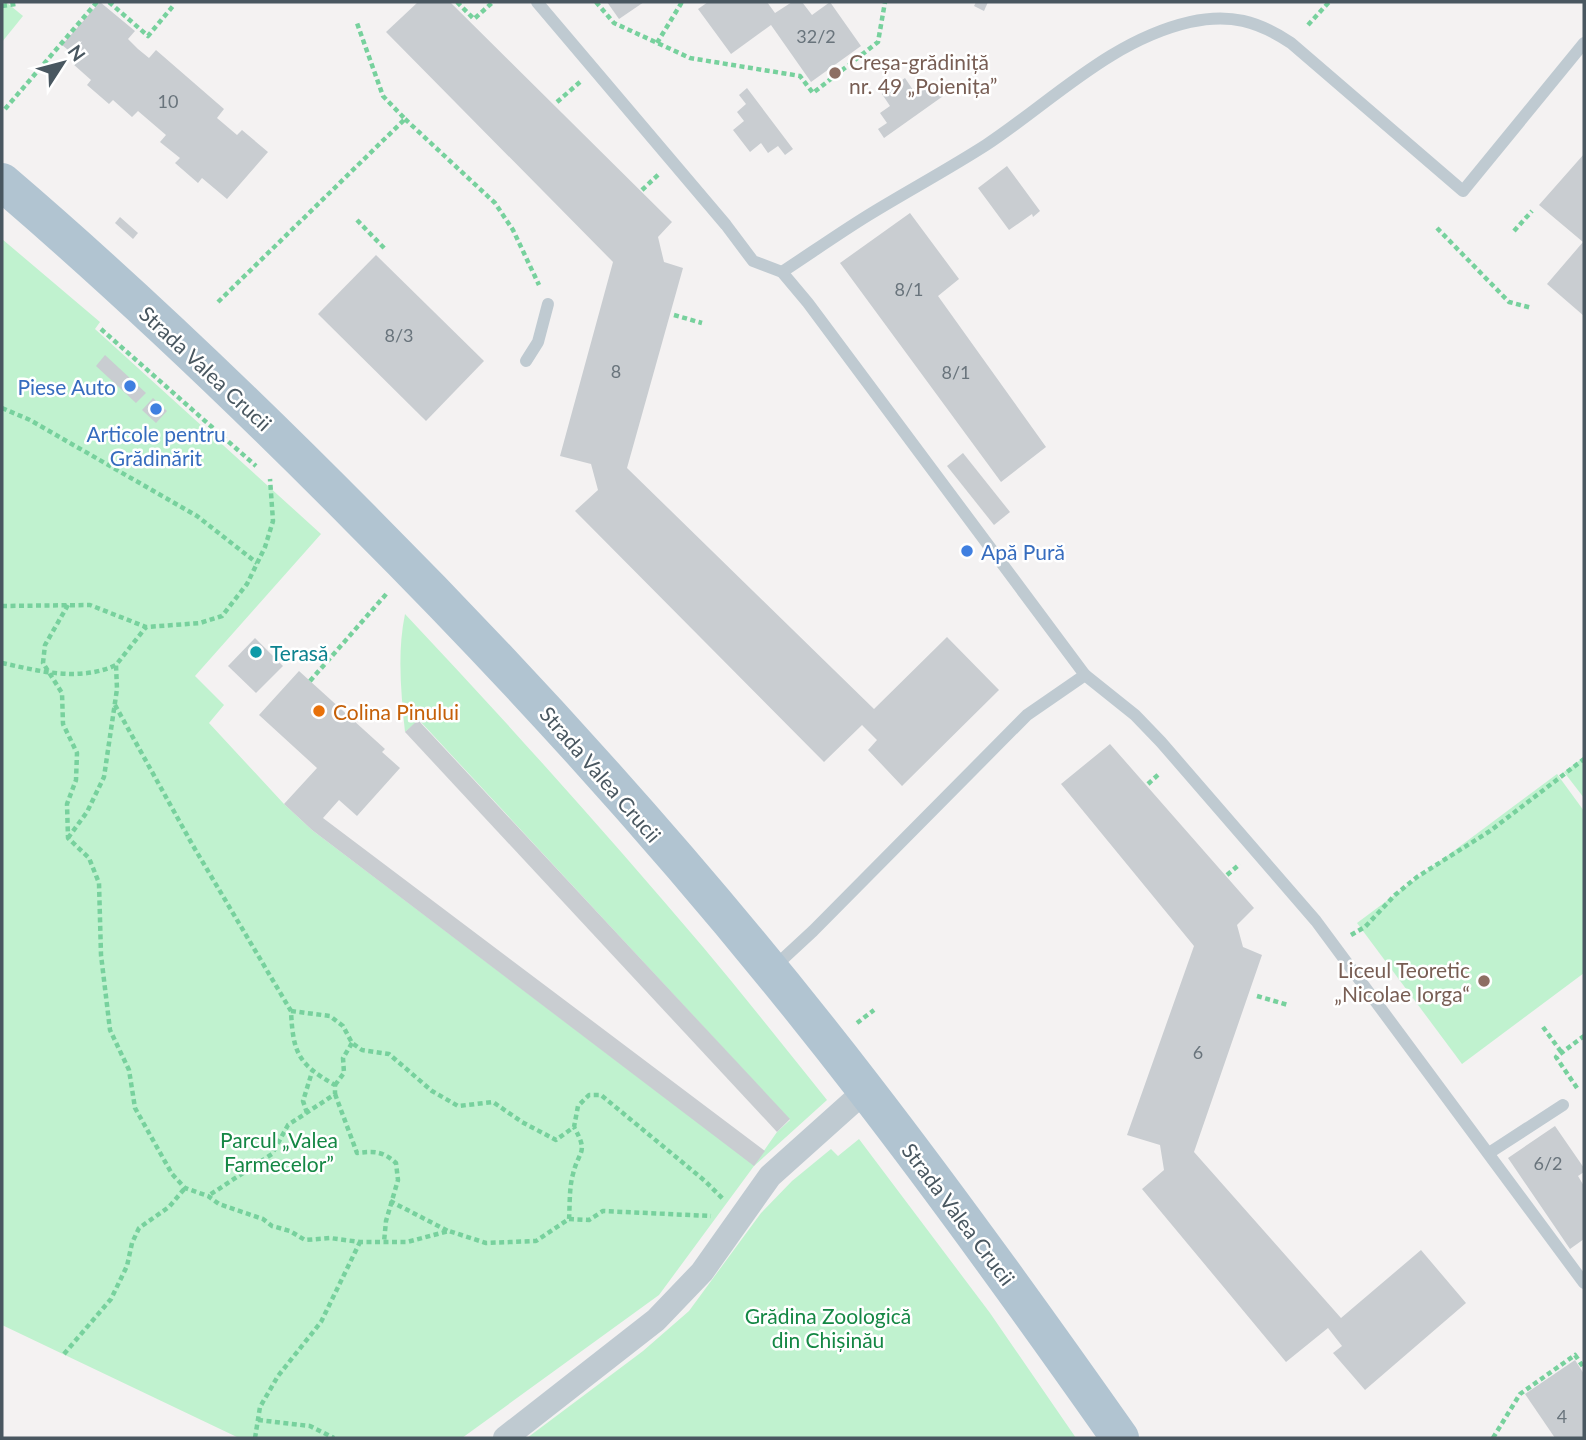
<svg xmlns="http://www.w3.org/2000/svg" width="1586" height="1440" font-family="Lato,sans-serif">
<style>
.green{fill:#c0f2cf}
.building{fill:#c9cdd1}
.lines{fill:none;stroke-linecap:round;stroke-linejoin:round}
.path{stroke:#77d19d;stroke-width:4.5;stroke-dasharray:5 3.5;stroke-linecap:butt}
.lane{stroke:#bfcad1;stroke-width:12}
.street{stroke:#bfcad1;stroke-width:24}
.primary{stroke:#b1c4d1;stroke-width:38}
.education-dot{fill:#8d6e63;stroke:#fff;stroke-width:2.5}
.shop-dot{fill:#3f7fe0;stroke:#fff;stroke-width:2.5}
.culture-dot{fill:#0f9aa8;stroke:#fff;stroke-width:2.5}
.food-dot{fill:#e8710a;stroke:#fff;stroke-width:2.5}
.labels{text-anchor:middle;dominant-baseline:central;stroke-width:5;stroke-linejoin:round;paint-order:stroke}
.number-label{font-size:18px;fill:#69747c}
.education-label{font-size:21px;fill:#785e54;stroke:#fff;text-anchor:start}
.street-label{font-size:21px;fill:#495760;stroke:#fff}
.shop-label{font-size:21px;fill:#366cbe;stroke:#fff;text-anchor:end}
.culture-label{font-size:21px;fill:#0d838f;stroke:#fff;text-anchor:start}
.food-label{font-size:21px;fill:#c56008;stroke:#fff;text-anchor:start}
.park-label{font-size:21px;fill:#148744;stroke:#fff}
</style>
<rect width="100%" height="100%" fill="#f4f2f2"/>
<g class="green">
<polygon points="2,2 6,2 23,16 2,42"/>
<path d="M2 239 100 322 95 329 321 534 195 676 224 705 209 723 284 804 312 830 754 1165 777 1132 790 1120 419 720 405 732C401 692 397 653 405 614 507 722 606 833 703 947 745 997 786 1049 827 1100L754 1166 659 1295 462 1438H239L2 1325Z"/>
<polygon points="1584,757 1584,798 1564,772"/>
<polygon points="1557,774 1584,811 1584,973 1462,1064 1357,923"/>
<polygon points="859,1139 990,1313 1076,1438 527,1438 643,1351 689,1311 761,1213 792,1181 831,1149 838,1156"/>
</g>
<g class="building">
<polygon points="100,2 135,31 128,39 138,49 149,58 156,50 224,109 217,118 237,135 242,130 268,152 227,199 202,178 198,183 175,163 180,158 160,142 166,135 138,111 132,117 113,100 109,104 87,85 91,80 73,64 78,58 62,45"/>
<polygon points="418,2 450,2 672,222 658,237 664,262 683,268 627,468 874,709 947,637 999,690 902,786 868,750 877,740 862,725 824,762 575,511 598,490 591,464 560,456 613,262 386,32"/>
<polygon points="607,2 644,2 619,19"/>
<polygon points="708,2 767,2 775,13 792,2 802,2 812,15 830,2 861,46 811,82 771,25 731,54 698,9"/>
<polygon points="976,2 988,2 984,11 974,6"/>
<polygon points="905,78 913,90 923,82 930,92 939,85 946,94 884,138 878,129 887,123 880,113 890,106 882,94"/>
<polygon points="747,88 793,149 785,155 778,146 768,153 761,143 750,152 733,130 744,121 737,112 746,104 739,95"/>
<polygon points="1584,154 1584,316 1547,284 1583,242 1539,205"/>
<polygon points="1007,166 1040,211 1033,217 1032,214 1009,230 978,188"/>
<polygon points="910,213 959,279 938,296 1046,447 1001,482 840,263"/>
<polygon points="120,217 138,233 133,239 115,223"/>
<polygon points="376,255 484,361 426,421 318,314"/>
<polygon points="105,355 146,393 136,403 96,366"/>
<polygon points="153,398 167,411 156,423 142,410"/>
<polygon points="963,453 1010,512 994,525 947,466"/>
<circle cx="967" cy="551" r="6"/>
<polygon points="255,638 283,666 256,693 228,666"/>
<polygon points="299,671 385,749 382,752 400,768 357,816 339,800 323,818 765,1151 754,1166 312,830 284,804 317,768 259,715"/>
<polygon points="418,720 790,1119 777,1132 405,732"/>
<polygon points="1110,744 1254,908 1237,925 1243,947 1262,955 1194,1152 1341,1318 1421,1250 1466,1303 1365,1390 1333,1353 1342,1346 1328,1328 1286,1362 1142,1189 1164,1170 1160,1145 1127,1135 1194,946 1061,784"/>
<polygon points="1555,1126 1584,1168 1584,1172 1578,1176 1584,1186 1584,1239 1570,1249 1508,1158"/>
<polygon points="1575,1360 1584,1374 1584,1438 1555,1438 1525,1394"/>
</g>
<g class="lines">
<g class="path">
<polyline points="109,2 148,36 173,6"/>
<polyline points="457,2 474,19 493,2"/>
<polyline points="596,2 614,23 690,58 800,76 813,93 878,42 885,2"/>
<polyline points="2,6 16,4"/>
<polyline points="1308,25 1329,2"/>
<polyline points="657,43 682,2"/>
<polyline points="557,102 580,82"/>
<polyline points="5,109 97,2"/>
<polyline points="405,119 495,203 513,230 539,285"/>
<polyline points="642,190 659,174"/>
<polyline points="357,220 386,250"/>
<polyline points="1437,228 1509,302 1532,308"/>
<polyline points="1514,231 1532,211"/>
<polyline points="218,302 405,119 383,96 357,23"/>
<polyline points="674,315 702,323"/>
<polyline points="101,329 256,466"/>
<polyline points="2,408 30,420 197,516 257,563"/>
<polyline points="68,605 45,645 43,663 62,693 63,724 77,753 76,780 67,804 68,838 89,858 99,883 101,955 110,1030 129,1070 135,1108 172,1174 185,1188 208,1196 219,1204 263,1219 272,1226 290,1231 305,1240 330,1238 360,1242 407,1242 449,1231 486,1243 536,1241 569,1219 589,1220 603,1211 711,1216"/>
<polyline points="2,606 90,605 146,627 200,623 222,616 247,584 265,547 273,521 270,479"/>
<path d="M2 663C39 671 80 682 116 665"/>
<polyline points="310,681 388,592"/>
<path d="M115 705 192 844 291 1011C293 1053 298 1064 335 1085V1094L288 1125 272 1154 208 1196"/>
<polyline points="1148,784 1160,773"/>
<polyline points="68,838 87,812 104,777 117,689 116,665 146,627"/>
<polyline points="1227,875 1240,864"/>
<polyline points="1351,935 1365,927 1395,895 1417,877 1490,831 1584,759"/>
<polyline points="1257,996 1288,1005"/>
<polyline points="291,1011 330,1016 343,1026 352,1043 362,1050 389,1054 432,1091 458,1106 493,1102 522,1122 556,1140 574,1127 578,1106 589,1095 601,1095 705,1181 723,1199"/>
<polyline points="857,1023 874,1010"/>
<polyline points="1543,1027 1562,1053"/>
<polyline points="335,1085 344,1073 343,1058 352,1043"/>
<polyline points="1577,1088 1556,1057 1584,1036"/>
<path d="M335 1094 357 1153C374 1151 383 1151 396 1163L398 1180 386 1221 384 1242"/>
<polyline points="307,1113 303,1101 312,1072"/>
<polyline points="390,1201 448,1231"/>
<path d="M569 1219C570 1205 569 1188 573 1174 579 1149 589 1154 574 1127"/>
<polyline points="64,1354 111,1299 127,1266 132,1243 139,1228 169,1207 185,1188"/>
<polyline points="258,1420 310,1426 334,1438"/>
<polyline points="255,1438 260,1407 278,1376 321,1322 360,1242"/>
<polyline points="1493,1438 1520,1394 1575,1355 1584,1368"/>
</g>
<g class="lane">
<polyline points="537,2 726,225 753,261 782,272 808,303 1085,675 1135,715 1161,742 1316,921 1584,1283"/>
<path d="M782 272C811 253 838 234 867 216 906 192 947 170 986 145 1051 102 1111 40 1190 22 1230 13 1258 21 1291 43L1463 191 1584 43"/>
<polyline points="526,361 538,342 548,304"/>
<polyline points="773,968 813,931 1027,715 1085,675"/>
<polyline points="1489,1153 1563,1105"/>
</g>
<polyline class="street" points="505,1438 656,1320 702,1272 770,1176 866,1090"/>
<path class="primary" d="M2 182C126 288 245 402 360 518 540 698 710 888 865 1089 953 1203 1037 1320 1120 1438"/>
</g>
<g class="education-dot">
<circle cx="835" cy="73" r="7"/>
<circle cx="1484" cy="981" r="7"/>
</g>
<g class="shop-dot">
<circle cx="130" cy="386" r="7"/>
<circle cx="156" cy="409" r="7"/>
<circle cx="967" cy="551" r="7"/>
</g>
<circle class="culture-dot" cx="256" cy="652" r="7"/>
<circle class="food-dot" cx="319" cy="711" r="7"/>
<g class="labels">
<g class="number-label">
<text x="816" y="36">32/2</text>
<text x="168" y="101">10</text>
<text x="909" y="289">8/1</text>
<text x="399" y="335">8/3</text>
<text x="616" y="371">8</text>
<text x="956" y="372">8/1</text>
<text x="1198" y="1052">6</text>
<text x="1548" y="1163">6/2</text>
<text x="1562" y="1416">4</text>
</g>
<g class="education-label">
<text x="849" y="61">Creșa-grădiniță<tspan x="849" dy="24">nr. 49 „Poienița”</tspan></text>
<text x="1470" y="969" text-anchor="end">Liceul Teoretic<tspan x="1470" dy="24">„Nicolae Iorga“</tspan></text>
</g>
<g class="street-label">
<text transform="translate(206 368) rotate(43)">Strada Valea Crucii</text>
<text transform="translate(601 774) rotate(49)">Strada Valea Crucii</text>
<text transform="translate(959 1214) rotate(53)">Strada Valea Crucii</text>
</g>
<g class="shop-label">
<text x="116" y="386">Piese Auto</text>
<text x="156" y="433" text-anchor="middle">Articole pentru<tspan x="156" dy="24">Grădinărit</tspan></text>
<text x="981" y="551" text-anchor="start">Apă Pură</text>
</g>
<g class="culture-label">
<text x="270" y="652">Terasă</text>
</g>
<g class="food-label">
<text x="333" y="711">Colina Pinului</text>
</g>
<g class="park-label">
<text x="279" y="1139">Parcul „Valea<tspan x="279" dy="24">Farmecelor”</tspan></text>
<text x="828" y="1315">Grădina Zoologică<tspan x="828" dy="24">din Chișinău</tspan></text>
</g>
</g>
<rect width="1586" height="1440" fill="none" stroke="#495760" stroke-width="7"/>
<g transform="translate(63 63) rotate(54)" stroke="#ffffff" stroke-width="5" paint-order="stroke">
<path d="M0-5L12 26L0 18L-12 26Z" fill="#495760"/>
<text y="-10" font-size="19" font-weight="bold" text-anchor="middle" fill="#495760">N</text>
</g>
</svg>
